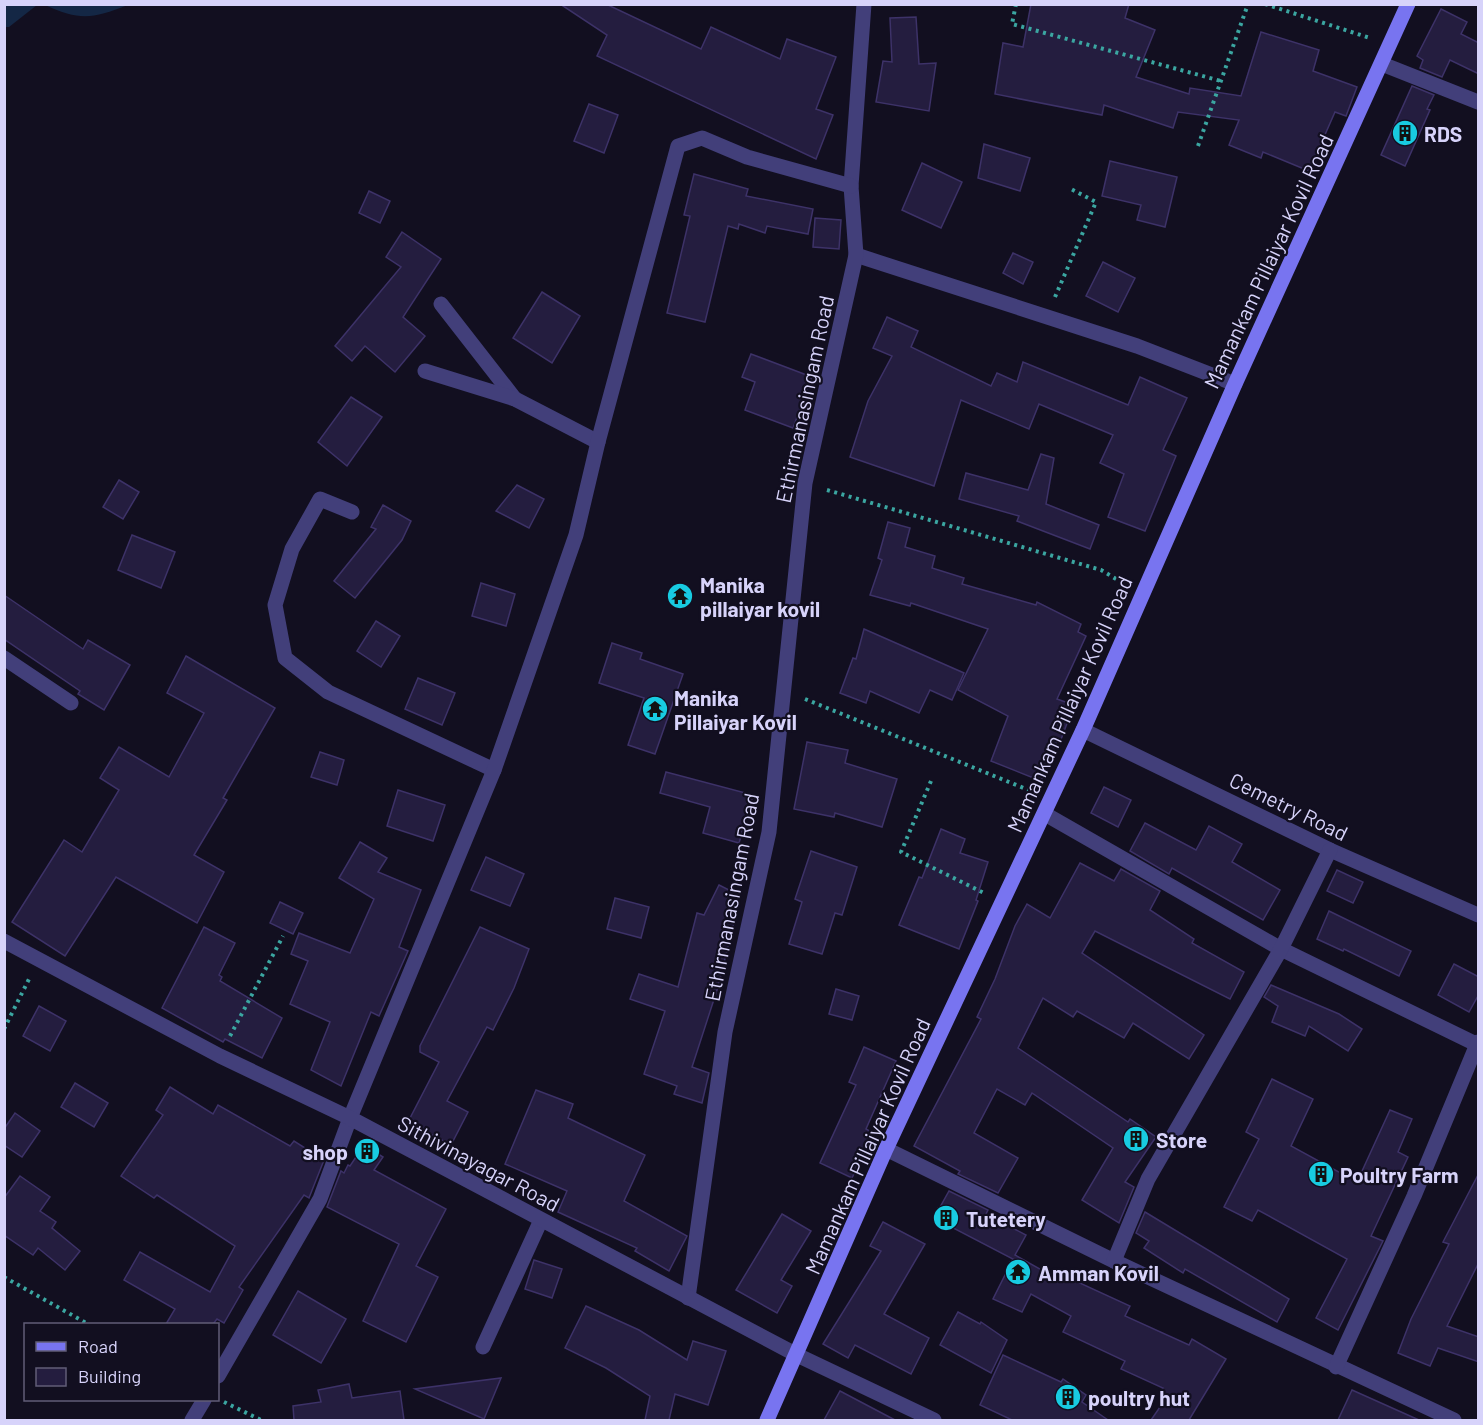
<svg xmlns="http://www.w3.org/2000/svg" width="1483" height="1425" font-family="Barlow,sans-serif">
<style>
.water{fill:#142745}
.building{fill:#241d3f;stroke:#3d3268;stroke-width:1.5}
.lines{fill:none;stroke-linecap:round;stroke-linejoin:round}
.path{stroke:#3ba6a1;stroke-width:4;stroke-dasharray:3 4.5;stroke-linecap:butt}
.service{stroke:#423f7a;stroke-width:15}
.minor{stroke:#423f7a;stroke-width:15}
.tertiary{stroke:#423f7a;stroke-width:15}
.secondary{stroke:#7874f0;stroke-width:15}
.labels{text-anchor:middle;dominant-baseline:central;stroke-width:4.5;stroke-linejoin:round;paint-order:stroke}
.poi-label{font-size:21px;font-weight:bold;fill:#d7d3fa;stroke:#120f20;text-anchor:start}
.street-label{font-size:21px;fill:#d7d3fa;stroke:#120f20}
</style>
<rect width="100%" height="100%" fill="#120f20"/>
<g class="water">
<polygon points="4,5 5,4 37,5 9,27 5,27"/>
<path d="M45 5V4L128 5C92 19 80 21 45 5Z"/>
</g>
<g class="building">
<polygon points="560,4 606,4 701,49 711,27 780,59 787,39 836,57 816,109 833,115 816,159 597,56 607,35"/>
<polygon points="1031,4 1129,4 1125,18 1155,30 1136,77 1189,94 1190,88 1241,96 1261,32 1319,50 1313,71 1357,87 1346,116 1335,112 1309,171 1263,152 1261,158 1229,145 1239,120 1178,112 1173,128 1104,105 1102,115 995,94 1003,43 1023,47"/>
<polygon points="1441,9 1467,22 1461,34 1479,43 1479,74 1450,60 1442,77 1420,68 1423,60 1417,56"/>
<polygon points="916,17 919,64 936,63 929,111 876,102 883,61 892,62 890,18"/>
<polygon points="1412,86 1434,95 1427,109 1430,110 1405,166 1381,155"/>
<polygon points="589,104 618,115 604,153 574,141"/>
<polygon points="984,144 1030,158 1020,191 978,178"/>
<polygon points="1110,161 1177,177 1165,227 1137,220 1141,205 1102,196"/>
<polygon points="922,163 962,182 941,228 902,210"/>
<polygon points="694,174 748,189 746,196 813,209 808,234 767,226 765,233 739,224 738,229 728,226 705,322 667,313 690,216 684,215"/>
<polygon points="369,191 390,201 380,223 359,213"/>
<polygon points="815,218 841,220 839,249 813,247"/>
<polygon points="402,232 441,259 403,317 425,336 395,372 365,346 352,361 335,346 401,267 386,257"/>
<polygon points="1013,253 1033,262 1023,284 1003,273"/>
<polygon points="1103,262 1135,278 1118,312 1086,296"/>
<polygon points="542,292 580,316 552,363 513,338"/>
<polygon points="887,317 918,331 911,347 991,386 997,373 1017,382 1023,362 1128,405 1140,377 1187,398 1163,450 1176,456 1145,531 1108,517 1124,474 1100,463 1113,435 1039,404 1029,429 961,400 934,486 850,457 868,401 892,356 873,348"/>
<polygon points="751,354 812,377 793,428 745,410 755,382 742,377"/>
<polygon points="351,397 382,417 347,466 318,442"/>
<polygon points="1041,454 1054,458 1046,504 1099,525 1090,549 1017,521 1019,516 959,499 966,473 1028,490"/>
<polygon points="119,480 139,492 123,519 103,507"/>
<polygon points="517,485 544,499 529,528 496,511"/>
<polygon points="383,505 411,521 402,540 355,598 334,581 376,529 371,527"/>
<polygon points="888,522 910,528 905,547 935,556 932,568 964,578 962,584 1036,605 1037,602 1081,624 1078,632 1086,636 1057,699 1074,705 1060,742 1057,741 1041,781 991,761 1008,716 958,690 988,629 911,603 910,606 870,595 882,560 878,558"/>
<polygon points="132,535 175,552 161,588 118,570"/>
<polygon points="481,583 515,594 506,626 472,616"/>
<polygon points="4,595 83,649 88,640 130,665 104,710 78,694 80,691 4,639"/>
<polygon points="376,621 400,636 381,667 357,651"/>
<polygon points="864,629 964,673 952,700 930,690 919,713 870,691 866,703 840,693 853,658 856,659"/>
<polygon points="612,643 642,653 640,659 683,674 655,754 628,745 644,698 599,683"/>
<polygon points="186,656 275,708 223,798 227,800 194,855 224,872 197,923 116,877 65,956 12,922 64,840 82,852 119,790 100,778 119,747 169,777 204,713 167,693"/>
<polygon points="418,678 455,693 442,725 405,709"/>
<polygon points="807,742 848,750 845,763 897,779 882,827 835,813 834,817 794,809"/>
<polygon points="320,752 344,760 337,785 311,777"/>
<polygon points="666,772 753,795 739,843 703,833 710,807 660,793"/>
<polygon points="1104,787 1131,800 1118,827 1091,813"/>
<polygon points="398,790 445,805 433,841 387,826"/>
<polygon points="1145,823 1196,850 1209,826 1242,844 1232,862 1280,890 1263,920 1172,868 1169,874 1130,851"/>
<polygon points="941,829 965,839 960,853 988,862 976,900 978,901 959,949 899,925 919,877 922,878"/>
<polygon points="360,842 387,858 378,872 421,890 399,947 408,951 379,1016 371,1012 341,1086 311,1070 330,1022 290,1004 308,961 291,954 299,933 350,953 374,899 339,878"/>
<polygon points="811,851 857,867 842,915 835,913 822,954 789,944 802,902 795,899"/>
<polygon points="486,857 524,874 510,906 471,890"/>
<polygon points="1080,863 1114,881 1121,869 1160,891 1150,910 1194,939 1192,943 1244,972 1230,999 1095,931 1082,953 1204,1035 1189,1059 1133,1023 1124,1038 1077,1011 1073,1017 1043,998 1018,1048 1128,1122 1130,1119 1156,1137 1125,1182 1134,1187 1119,1223 1082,1200 1113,1148 1032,1093 1025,1105 997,1089 974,1133 1018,1158 998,1193 958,1174 960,1171 914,1146 981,1019 977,1017 995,979 1015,926 1027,904 1050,918"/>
<polygon points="1337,870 1363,882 1353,903 1327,891"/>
<polygon points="719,885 739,895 726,920 734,922 718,987 692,1067 709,1073 702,1103 674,1094 677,1086 644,1074 665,1011 630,999 639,974 678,987 697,913 704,915"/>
<polygon points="615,898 649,907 641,938 607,929"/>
<polygon points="280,902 303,913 293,934 270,923"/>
<polygon points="1329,911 1411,951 1399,976 1344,949 1343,951 1317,939"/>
<polygon points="204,927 235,943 219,975 222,977 220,981 282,1018 262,1058 225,1039 223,1042 162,1008"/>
<polygon points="480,927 529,949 514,988 493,1030 487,1027 447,1101 468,1112 451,1145 408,1122 439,1062 420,1052 420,1046"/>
<polygon points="1454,964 1479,977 1479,994 1469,1012 1438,995"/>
<polygon points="1271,985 1339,1014 1362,1029 1348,1051 1309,1026 1305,1036 1272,1022 1278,1006 1264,997"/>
<polygon points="836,989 859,996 852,1020 829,1014"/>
<polygon points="39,1006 66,1021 50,1051 23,1036"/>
<polygon points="864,1047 896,1061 866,1129 873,1133 852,1178 820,1163 856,1085 849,1082"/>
<polygon points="1272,1079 1313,1099 1291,1146 1357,1182 1390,1110 1412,1119 1398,1152 1408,1157 1371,1236 1383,1241 1338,1330 1316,1318 1347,1259 1258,1210 1252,1221 1224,1207 1259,1139 1246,1132"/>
<polygon points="75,1083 108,1103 94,1127 61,1107"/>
<polygon points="170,1087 213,1114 218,1105 290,1146 294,1141 324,1160 309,1198 304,1195 239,1287 243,1290 224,1323 217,1319 213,1324 166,1324 175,1309 124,1280 140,1252 210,1292 235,1246 157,1195 154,1198 121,1176 163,1115 156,1110"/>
<polygon points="536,1090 573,1104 568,1118 645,1155 624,1201 687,1236 669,1271 635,1251 637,1248 558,1212 567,1191 505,1164"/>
<polygon points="15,1113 40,1131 22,1157 4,1145 4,1129"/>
<polygon points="364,1145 383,1157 374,1170 446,1209 416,1266 438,1277 406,1342 363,1321 399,1244 327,1207 341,1171 344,1173 348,1165 350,1166"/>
<polygon points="1479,1173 1479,1262 1447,1326 1479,1337 1479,1362 1438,1348 1430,1366 1398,1353 1411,1319 1449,1244 1443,1242"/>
<polygon points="20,1176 50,1197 40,1211 56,1222 52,1228 80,1251 65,1270 38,1248 33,1255 4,1235 4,1198"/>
<polygon points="949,1191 988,1210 986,1214 1026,1235 1015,1255 1054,1277 1056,1272 1130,1306 1125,1316 1189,1345 1192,1339 1226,1359 1189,1420 1151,1420 1167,1397 1160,1393 1163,1388 1121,1369 1125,1361 1063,1332 1071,1316 1031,1294 1022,1312 993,1299 1013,1259 934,1218"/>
<polygon points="1145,1212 1289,1299 1277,1322 1185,1269 1183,1273 1144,1248 1149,1241 1136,1233"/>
<polygon points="782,1214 811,1231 781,1280 792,1286 777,1313 736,1290"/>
<polygon points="883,1222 925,1244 884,1314 929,1338 911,1374 855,1345 848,1358 823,1344 881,1251 870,1246"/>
<polygon points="534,1260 562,1269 552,1298 525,1289"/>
<polygon points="298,1291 346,1319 321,1363 273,1335"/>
<polygon points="586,1306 639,1330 687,1360 693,1341 726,1351 708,1405 675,1394 669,1420 645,1420 650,1396 606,1368 565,1348"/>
<polygon points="958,1312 980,1324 981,1322 1007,1340 991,1373 940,1345"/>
<polygon points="1003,1355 1061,1382 1063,1379 1086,1395 1082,1402 1108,1420 1012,1420 980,1405"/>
<polygon points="501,1378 484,1419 415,1389"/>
<polygon points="349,1384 352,1398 400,1391 404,1420 294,1420 293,1406 321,1402 318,1390"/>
<polygon points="1352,1390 1419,1420 1338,1420"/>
<polygon points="840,1391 895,1420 824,1420"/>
</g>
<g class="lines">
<g class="path">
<polyline points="1016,4 1012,24 1221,81"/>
<polyline points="1265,4 1370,38"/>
<polyline points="1198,146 1248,4"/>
<polyline points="1055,297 1096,202 1069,188"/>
<polyline points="827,490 1101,570 1123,583"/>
<polyline points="805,699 1031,791"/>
<polyline points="931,781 901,852 984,893"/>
<polyline points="4,1029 29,979"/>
<polyline points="230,1036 283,936"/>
<polyline points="4,1277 88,1324"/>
<polyline points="224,1402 261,1420"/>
</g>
<g class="service">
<polyline points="441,304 515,399"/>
<polyline points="425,371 515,399 598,442"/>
</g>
<g class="minor">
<polyline points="1382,64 1478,102"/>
<polyline points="856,255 1137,346 1235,384"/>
<polyline points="352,512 320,499 292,549 275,605 285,658 328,692 494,770"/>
<polyline points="4,658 71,703"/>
<polyline points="1083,730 1330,850 1478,915"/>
<polyline points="1045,814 1281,949 1478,1045"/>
<polyline points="886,1149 1114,1261 1454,1420"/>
<polyline points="1114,1261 1148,1179 1281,949 1330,850"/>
<polyline points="688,1298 725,1032 769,832 805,483 856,255 851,186 864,4"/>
<polyline points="483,1347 541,1220"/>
<polyline points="1336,1367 1414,1196 1478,1042"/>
<polyline points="218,1376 320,1199 350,1118 494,770 576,535 598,442 678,146 702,138 747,157 851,186"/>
<polyline points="192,1420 204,1400"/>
</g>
<polyline class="tertiary" points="4,941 220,1056 350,1118 797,1355 934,1420"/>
<polyline class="secondary" points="767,1420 886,1149 1083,730 1235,384 1408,4"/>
</g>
<defs>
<g id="building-disc" transform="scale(1.35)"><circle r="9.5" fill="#18cbe1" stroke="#120f20"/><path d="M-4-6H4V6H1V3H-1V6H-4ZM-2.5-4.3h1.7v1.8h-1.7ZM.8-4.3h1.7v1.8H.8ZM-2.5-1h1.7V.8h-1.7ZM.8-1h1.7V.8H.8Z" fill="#111"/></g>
<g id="temple-disc" transform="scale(1.35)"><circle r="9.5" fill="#18cbe1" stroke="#120f20"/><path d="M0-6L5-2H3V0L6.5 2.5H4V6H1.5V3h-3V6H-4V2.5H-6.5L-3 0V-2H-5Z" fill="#111"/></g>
</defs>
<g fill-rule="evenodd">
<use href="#building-disc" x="1405" y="133"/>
<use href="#temple-disc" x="680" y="596"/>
<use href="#temple-disc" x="655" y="709"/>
<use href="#building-disc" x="1136" y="1139"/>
<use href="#building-disc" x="367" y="1151"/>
<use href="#building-disc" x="1321" y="1174"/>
<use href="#building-disc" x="946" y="1218"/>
<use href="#temple-disc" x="1018" y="1272"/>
<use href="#building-disc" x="1068" y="1397"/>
</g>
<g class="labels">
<g class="poi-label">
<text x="1424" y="133">RDS</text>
<text x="700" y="584">Manika<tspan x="700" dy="24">pillaiyar kovil</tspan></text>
<text x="674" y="697">Manika<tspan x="674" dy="24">Pillaiyar Kovil</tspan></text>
<text x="1156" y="1139">Store</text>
<text x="348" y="1151" text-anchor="end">shop</text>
<text x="1340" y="1174">Poultry Farm</text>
<text x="966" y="1218">Tutetery</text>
<text x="1038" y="1272">Amman Kovil</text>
<text x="1088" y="1397">poultry hut</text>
</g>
<g class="street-label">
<text transform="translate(1268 261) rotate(-65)">Mamankam Pillaiyar Kovil Road</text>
<text transform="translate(804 399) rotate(-78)">Ethirmanasingam Road</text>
<text transform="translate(1069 704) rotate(-66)">Mamankam Pillaiyar Kovil Road</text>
<text transform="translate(1289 806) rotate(26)">Cemetry Road</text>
<text transform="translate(731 897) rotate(-79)">Ethirmanasingam Road</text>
<text transform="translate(867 1146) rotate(-66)">Mamankam Pillaiyar Kovil Road</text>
<text transform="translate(479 1163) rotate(28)">Sithivinayagar Road</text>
</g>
</g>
<rect width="1483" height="1425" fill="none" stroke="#d7d3fa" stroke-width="12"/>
<rect x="24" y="1323" width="195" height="78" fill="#120f20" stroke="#615d77" stroke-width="1.5"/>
<rect x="36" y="1342" width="30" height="9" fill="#7874f0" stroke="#615d77" stroke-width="1.5"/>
<text x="78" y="1353" font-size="18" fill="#d7d3fa">Road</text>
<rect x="36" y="1368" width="30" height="18" fill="#241d3f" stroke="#615d77" stroke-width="1.5"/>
<text x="78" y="1383" font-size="18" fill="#d7d3fa">Building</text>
</svg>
